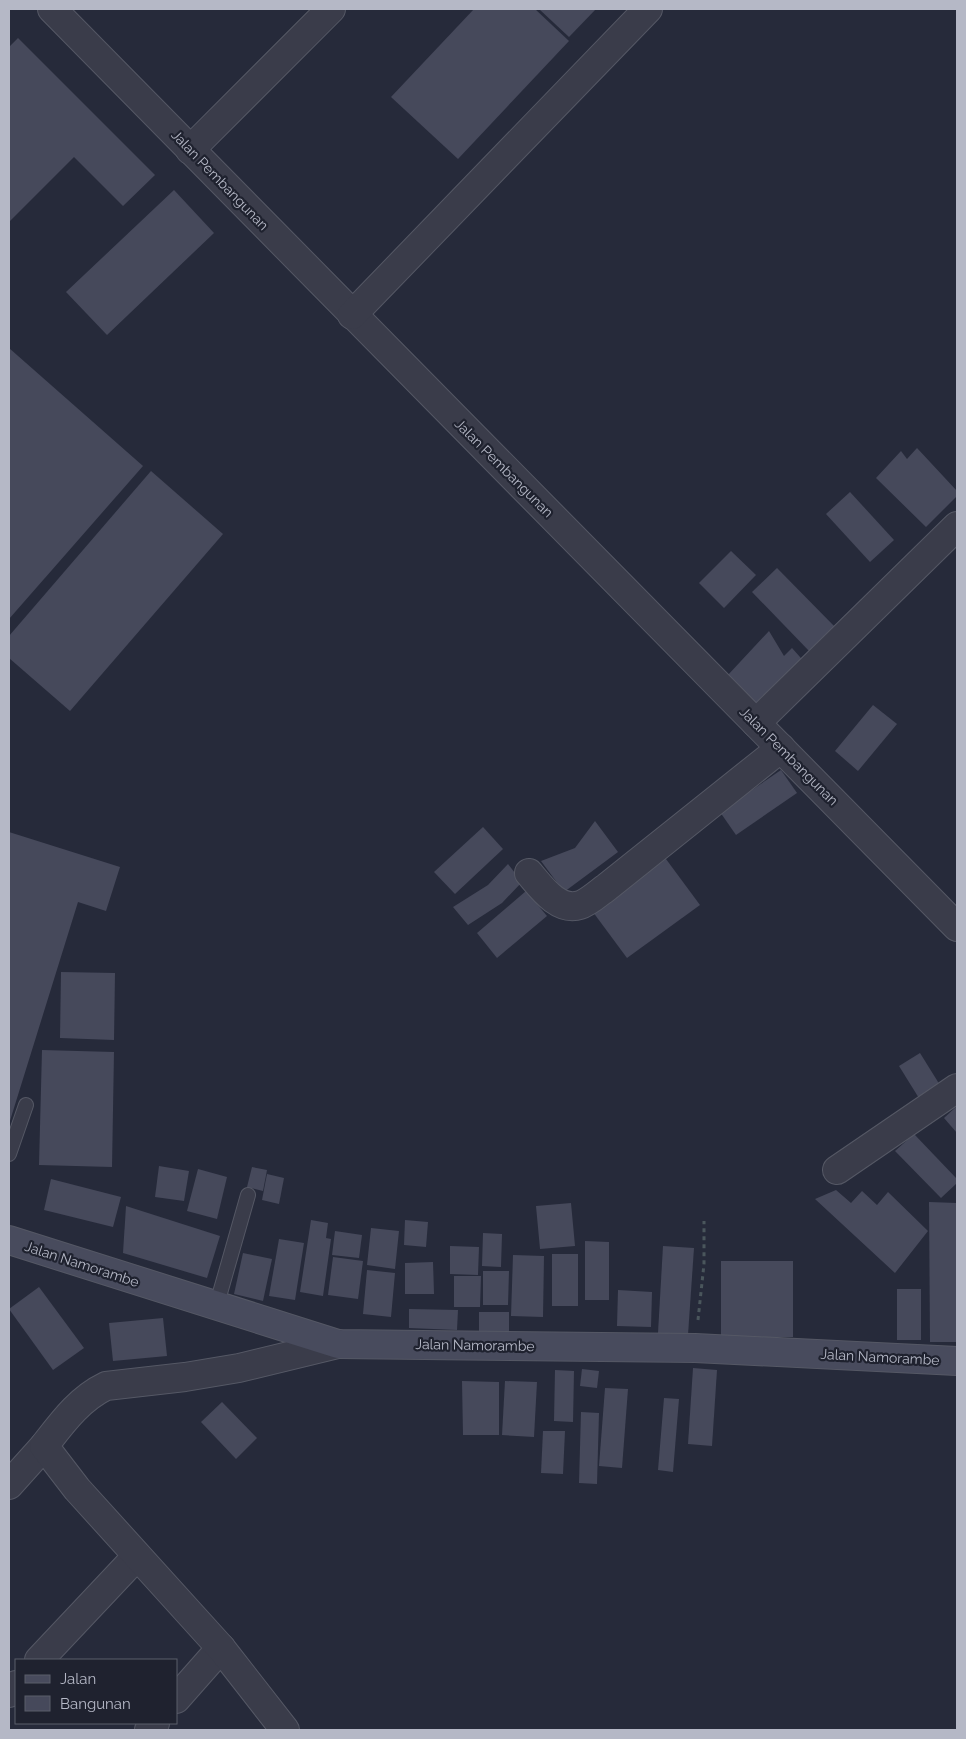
<svg xmlns="http://www.w3.org/2000/svg" width="966" height="1739" font-family="Raleway,sans-serif">
<style>
.building{fill:#46495b}
.lines{fill:none;stroke-linecap:round;stroke-linejoin:round}
.lane-casing{stroke:#555865;stroke-width:16}
.street-casing{stroke:#555865;stroke-width:30}
.secondary-casing{stroke:#555865;stroke-width:30}
.path{stroke:#4a565c;stroke-width:3;stroke-dasharray:4 4;stroke-linecap:butt}
.lane{stroke:#3a3c4a;stroke-width:14}
.street{stroke:#3a3c4a;stroke-width:28}
.secondary{stroke:#484b5d;stroke-width:28}
.labels{text-anchor:middle;dominant-baseline:central;stroke-width:4.5;stroke-linejoin:round;paint-order:stroke}
.street-label{font-size:14px;fill:#b5b8c6;stroke:#1f222f}
</style>
<rect width="100%" height="100%" fill="#262a3a"/>
<g class="building">
<polygon points="474,9 535,9 569,41 458,159 391,97"/>
<polygon points="539,9 596,9 569,37"/>
<polygon points="18,38 155,175 123,206 74,157 9,222 9,47"/>
<polygon points="174,190 214,233 107,335 66,292"/>
<polygon points="9,348 143,466 9,619"/>
<polygon points="917,448 957,491 957,496 926,527 876,478 901,451 907,459"/>
<polygon points="151,471 223,534 70,711 9,658 9,636"/>
<polygon points="850,492 894,540 870,562 826,514"/>
<polygon points="731,551 756,575 724,608 699,583"/>
<polygon points="777,568 836,628 811,653 752,592"/>
<polygon points="769,631 784,656 792,648 808,666 765,711 727,676"/>
<polygon points="873,705 897,724 858,771 835,751"/>
<polygon points="781,770 797,793 736,835 720,812"/>
<polygon points="595,821 618,852 564,892 541,861 575,848"/>
<polygon points="483,827 503,849 455,894 434,872"/>
<polygon points="9,832 120,867 106,911 78,902 9,1124"/>
<polygon points="663,855 700,905 627,958 590,908"/>
<polygon points="508,864 522,882 502,903 468,925 453,907 488,885"/>
<polygon points="526,891 547,916 497,958 477,933"/>
<polygon points="61,972 115,973 114,1040 60,1038"/>
<polygon points="42,1050 114,1052 112,1167 39,1165"/>
<polygon points="920,1053 943,1090 922,1103 899,1066"/>
<polygon points="957,1106 957,1133 944,1118"/>
<polygon points="914,1134 957,1179 957,1183 941,1198 895,1151"/>
<polygon points="159,1166 189,1171 184,1201 155,1197"/>
<polygon points="252,1167 267,1170 263,1191 247,1187"/>
<polygon points="198,1169 227,1177 217,1219 187,1211"/>
<polygon points="267,1174 284,1178 279,1204 262,1200"/>
<polygon points="51,1179 121,1197 113,1227 44,1210"/>
<polygon points="836,1190 851,1203 862,1191 877,1205 888,1192 928,1231 895,1273 815,1199"/>
<polygon points="929,1202 957,1203 957,1342 930,1342"/>
<polygon points="571,1203 575,1246 540,1249 536,1206"/>
<polygon points="126,1206 220,1236 207,1278 123,1253"/>
<polygon points="311,1220 328,1223 326,1238 331,1239 323,1296 300,1292"/>
<polygon points="405,1220 428,1222 426,1247 404,1245"/>
<polygon points="371,1228 399,1231 395,1269 367,1265"/>
<polygon points="335,1231 362,1235 359,1258 332,1255"/>
<polygon points="483,1233 502,1234 501,1267 482,1266"/>
<polygon points="279,1239 304,1243 295,1300 269,1296"/>
<polygon points="585,1241 609,1242 609,1300 585,1300"/>
<polygon points="450,1246 479,1247 478,1275 450,1274"/>
<polygon points="663,1246 694,1248 688,1335 658,1333"/>
<polygon points="243,1253 272,1259 263,1301 234,1294"/>
<rect x="552" y="1254" width="26" height="52"/>
<polygon points="513,1255 544,1256 543,1317 511,1316"/>
<polygon points="333,1257 363,1261 358,1299 328,1295"/>
<rect x="721" y="1261" width="72" height="76"/>
<polygon points="433,1262 434,1294 405,1294 405,1263"/>
<polygon points="367,1270 395,1273 391,1317 363,1314"/>
<polygon points="483,1271 509,1271 508,1305 483,1305"/>
<polygon points="454,1276 481,1276 480,1307 454,1307"/>
<polygon points="39,1287 84,1348 53,1370 9,1309"/>
<rect x="897" y="1289" width="24" height="51"/>
<polygon points="618,1290 652,1292 651,1327 617,1326"/>
<polygon points="409,1309 458,1310 457,1330 409,1328"/>
<polygon points="479,1312 509,1312 509,1332 479,1331"/>
<polygon points="163,1318 167,1356 113,1361 109,1323"/>
<polygon points="693,1368 717,1370 712,1446 688,1444"/>
<polygon points="582,1369 599,1371 597,1388 580,1386"/>
<polygon points="555,1370 574,1371 573,1422 554,1421"/>
<polygon points="462,1381 499,1382 499,1435 463,1435"/>
<polygon points="505,1381 537,1382 534,1437 502,1435"/>
<polygon points="605,1388 628,1389 622,1468 599,1466"/>
<polygon points="664,1398 679,1399 673,1472 658,1470"/>
<polygon points="222,1402 257,1438 236,1459 201,1422"/>
<polygon points="581,1412 599,1413 597,1484 579,1483"/>
<polygon points="543,1431 565,1431 563,1474 541,1473"/>
</g>
<g class="lines">
<g class="lane-casing">
<g id="lane">
<polyline points="9,1154 26,1105"/>
<polyline points="216,1307 248,1195"/>
</g>
</g>
<g class="street-casing">
<g id="street">
<polyline points="52,9 957,927"/>
<polyline points="190,150 331,9"/>
<polyline points="352,315 648,9"/>
<polyline points="756,723 957,526"/>
<path d="M529 873C541 887 558 912 580 905 588 903 600 892 607 887L781 748"/>
<polyline points="837,1170 957,1088"/>
<polyline points="9,1485 44,1446"/>
<polyline points="39,1660 137,1556"/>
<polyline points="9,1693 16,1685"/>
<polyline points="176,1699 221,1648"/>
<polyline points="149,1730 155,1723"/>
<path d="M285 1730 221 1648 77 1489 44 1446C62 1423 79 1399 106 1386L185 1377 239 1368 338 1344"/>
</g>
</g>
<g class="secondary-casing">
<polyline id="secondary" points="9,1240 338,1344 695,1348 957,1361"/>
</g>
<polyline class="path" points="698,1320 704,1264 704,1221"/>
<use href="#lane" class="lane"/>
<use href="#street" class="street"/>
<use href="#secondary" class="secondary"/>
</g>
<g class="labels">
<g class="street-label">
<text transform="translate(220 180) rotate(46)">Jalan Pembangunan</text>
<text transform="translate(504 468) rotate(45)">Jalan Pembangunan</text>
<text transform="translate(789 756) rotate(45)">Jalan Pembangunan</text>
<text transform="translate(82 1264) rotate(18)">Jalan Namorambe</text>
<text transform="translate(475 1345) rotate(1)">Jalan Namorambe</text>
<text transform="translate(880 1357) rotate(3)">Jalan Namorambe</text>
</g>
</g>
<rect width="966" height="1739" fill="none" stroke="#b5b8c6" stroke-width="20"/>
<rect x="15" y="1659" width="162" height="65" fill="#1f222f" stroke="#5b5e6b"/>
<rect x="25" y="1675" width="25" height="8" fill="#484b5d" stroke="#5b5e6b"/>
<text x="60" y="1684" font-size="15" fill="#b5b8c6">Jalan</text>
<rect x="25" y="1696" width="25" height="15" fill="#46495b" stroke="#5b5e6b"/>
<text x="60" y="1709" font-size="15" fill="#b5b8c6">Bangunan</text>
</svg>
